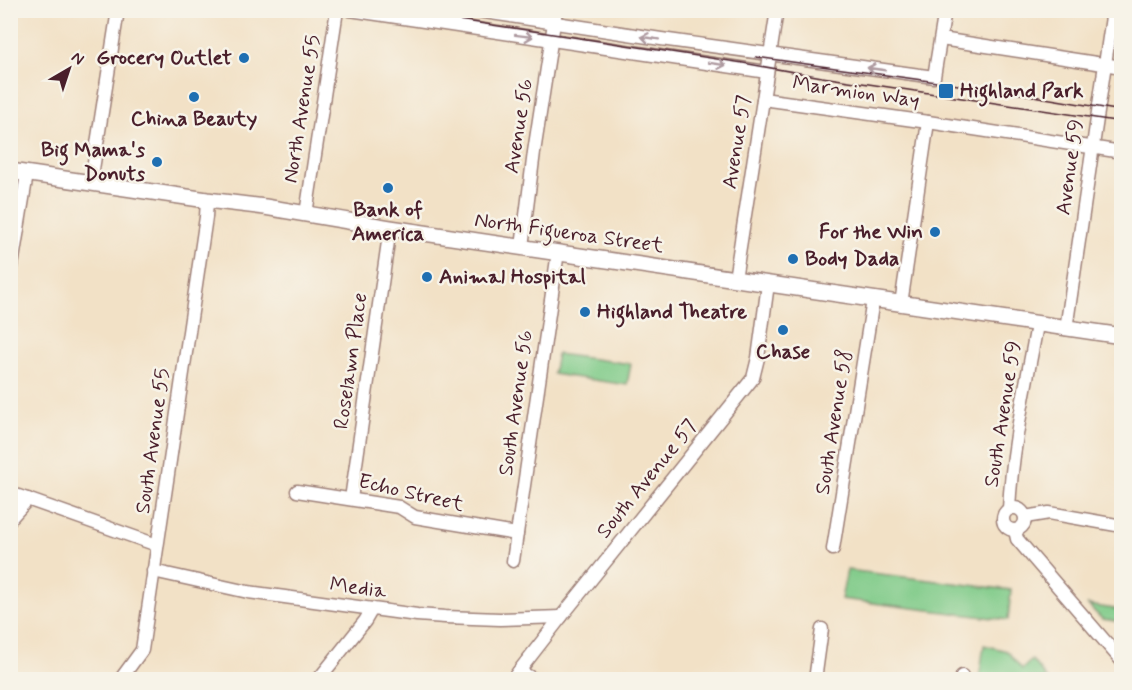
<svg xmlns="http://www.w3.org/2000/svg" width="1132" height="690" font-family="Mynerve,sans-serif">
<style>
.green{fill:#80cb89;stroke:#65755a;stroke-width:1.5}
.lines{fill:none;stroke-linecap:round;stroke-linejoin:round}
.minor-casing{stroke:#9e8078;stroke-width:15}
.major-casing{stroke:#9e8078;stroke-width:18}
.minor{stroke:#fff;stroke-width:12}
.major{stroke:#fff;stroke-width:15}
.tram{stroke:#4a1f2b;stroke-width:1.5}
.oneway{stroke:#ae9aa0}
.poi-dot{fill:#1f6fb2;stroke:#f7f3e8;stroke-width:2}
.labels{text-anchor:middle;dominant-baseline:central;stroke-width:5;stroke-linejoin:round;paint-order:stroke}
.poi-label{font-size:21px;font-weight:bold;fill:#4a1f2b;stroke:#f7f3e8;text-anchor:start}
.street-label{font-size:21px;fill:#4a1f2b;stroke:#f7f3e8}
</style>
<rect width="100%" height="100%" fill="#f7f3e8"/>
<filter id="ink" filterUnits="userSpaceOnUse"><feTurbulence type="fractalNoise" baseFrequency=".0167" numOctaves="2"/><feDisplacementMap in="SourceGraphic" scale="12" xChannelSelector="R" yChannelSelector="G"/><feConvolveMatrix kernelMatrix="1 2 1 2 8 2 1 2 1" color-interpolation-filters="sRGB"/></filter>
<filter id="wash" filterUnits="userSpaceOnUse"><feTurbulence type="fractalNoise" baseFrequency=".008" numOctaves="4" result="noise"/><feDisplacementMap in="SourceGraphic" scale="24" xChannelSelector="R" yChannelSelector="G"/><feGaussianBlur stdDeviation="1.35" result="paint"/><feColorMatrix in="noise" values="0 0 0 0 0 0 0 0 0 0 0 0 0 0 0 0 0 1.4 0 .05"/><feComposite in="paint" operator="in"/></filter>
<g filter="url(#wash)">
<rect width="100%" height="100%" fill="#f2e1c6"/>
<g class="green">
<polygon points="557,354 631,364 627,385 553,374"/>
<polygon points="847,570 1011,590 1008,620 841,599"/>
<polygon points="1088,605 1121,610 1121,622 1102,619"/>
<polygon points="984,645 1007,651 1022,669 1032,660 1047,679 979,679"/>
</g>
</g>
<g filter="url(#ink)">
<g class="lines">
<g class="minor-casing">
<g id="minor">
<polyline points="350,10 767,72"/>
<polyline points="471,10 661,39 934,77 945,10"/>
<polyline points="941,39 1122,67"/>
<polyline points="763,99 928,122 1122,152"/>
<polyline points="91,182 118,10"/>
<polyline points="306,214 337,10"/>
<polyline points="522,247 534,152 556,10"/>
<polyline points="10,278 27,174"/>
<polyline points="735,279 777,10"/>
<polyline points="901,304 928,122"/>
<polyline points="1066,329 1113,10"/>
<polyline points="297,491 399,507 415,517 517,534"/>
<polyline points="10,493 157,545"/>
<polyline points="351,499 390,228"/>
<circle cx="1014" cy="519" r="11"/>
<path d="M1009 509C1012 447 1026 386 1037 325"/>
<polyline points="1025,517 1049,513 1122,526"/>
<polyline points="10,519 28,499"/>
<polyline points="1015,530 1017,539 1122,661"/>
<polyline points="833,549 873,300"/>
<polyline points="513,561 558,252"/>
<polyline points="153,571 248,592 417,615 445,617 500,619 561,617"/>
<polyline points="519,671 535,680"/>
<polyline points="120,680 142,650 206,217 207,200"/>
<polyline points="318,680 365,621 372,609"/>
<polyline points="512,680 561,617 753,378 758,358 768,284"/>
<polyline points="815,680 822,629"/>
<polyline points="962,680 962,676"/>
</g>
</g>
<g class="major-casing">
<polyline id="major" points="10,171 207,200 265,207 390,228 1122,336"/>
</g>
<use href="#minor" class="minor"/>
<use href="#major" class="major"/>
<g class="tram">
<polyline points="391,10 553,34 743,63 822,77 1122,122"/>
<polyline points="756,57 1009,92 1122,111"/>
</g>
</g>
<defs><path id="oneway-shaft" d="M-6 0H5M1.5-3L5.5 0L1.5 3" fill="none" stroke-width="1.6" stroke-linecap="round" stroke-linejoin="round" transform="scale(1.5)"/></defs>
<g class="oneway">
<use href="#oneway-shaft" transform="translate(524 36) rotate(7)"/>
<use href="#oneway-shaft" transform="translate(650 38) rotate(-171)"/>
<use href="#oneway-shaft" transform="translate(717 64) rotate(9)"/>
<use href="#oneway-shaft" transform="translate(876 69) rotate(-172)"/>
</g>
</g>
<g class="poi-dot">
<circle cx="244" cy="58" r="6"/>
<rect x="938" y="83" width="16" height="16" rx="3"/>
<circle cx="194" cy="97" r="6"/>
<circle cx="157" cy="162" r="6"/>
<circle cx="388" cy="188" r="6"/>
<circle cx="935" cy="232" r="6"/>
<circle cx="793" cy="259" r="6"/>
<circle cx="427" cy="277" r="6"/>
<circle cx="585" cy="312" r="6"/>
<circle cx="783" cy="330" r="6"/>
</g>
<g class="labels">
<g class="poi-label">
<text x="232" y="58" text-anchor="end">Grocery Outlet</text>
<text x="960" y="91">Highland Park</text>
<text x="194" y="119" text-anchor="middle">China Beauty</text>
<text x="145" y="150" text-anchor="end">Big Mama's<tspan x="145" dy="24">Donuts</tspan></text>
<text x="388" y="210" text-anchor="middle">Bank of<tspan x="388" dy="24">America</tspan></text>
<text x="923" y="232" text-anchor="end">For the Win</text>
<text x="805" y="259">Body Dada</text>
<text x="439" y="277">Animal Hospital</text>
<text x="597" y="312">Highland Theatre</text>
<text x="783" y="352" text-anchor="middle">Chase</text>
</g>
<g class="street-label">
<text transform="translate(856 92) rotate(8)">Marmion Way</text>
<text transform="translate(302 109) rotate(-81)">North Avenue 55</text>
<text transform="translate(519 126) rotate(-81)">Avenue 56</text>
<text transform="translate(737 142) rotate(-81)">Avenue 57</text>
<text transform="translate(1070 167) rotate(-82)">Avenue 59</text>
<text transform="translate(569 233) rotate(8)">North Figueroa Street</text>
<text transform="translate(351 361) rotate(-82)">Roselawn Place</text>
<text transform="translate(516 403) rotate(-82)">South Avenue 56</text>
<text transform="translate(1003 414) rotate(-81)">South Avenue 59</text>
<text transform="translate(834 422) rotate(-81)">South Avenue 58</text>
<text transform="translate(153 441) rotate(-82)">South Avenue 55</text>
<text transform="translate(647 479) rotate(-51)">South Avenue 57</text>
<text transform="translate(411 493) rotate(13)">Echo Street</text>
<text transform="translate(358 588) rotate(7)">Media</text>
</g>
</g>
<rect width="1132" height="690" fill="none" stroke="#f7f3e8" stroke-width="36"/>
<g transform="translate(69 69) rotate(39)" stroke="#f7f3e8" stroke-width="4.5" paint-order="stroke">
<path d="M0-4.5L10 22L0 15L-10 22Z" fill="#4a1f2b"/>
<text y="-9" font-size="16" font-weight="bold" text-anchor="middle" fill="#4a1f2b">N</text>
</g>
</svg>
